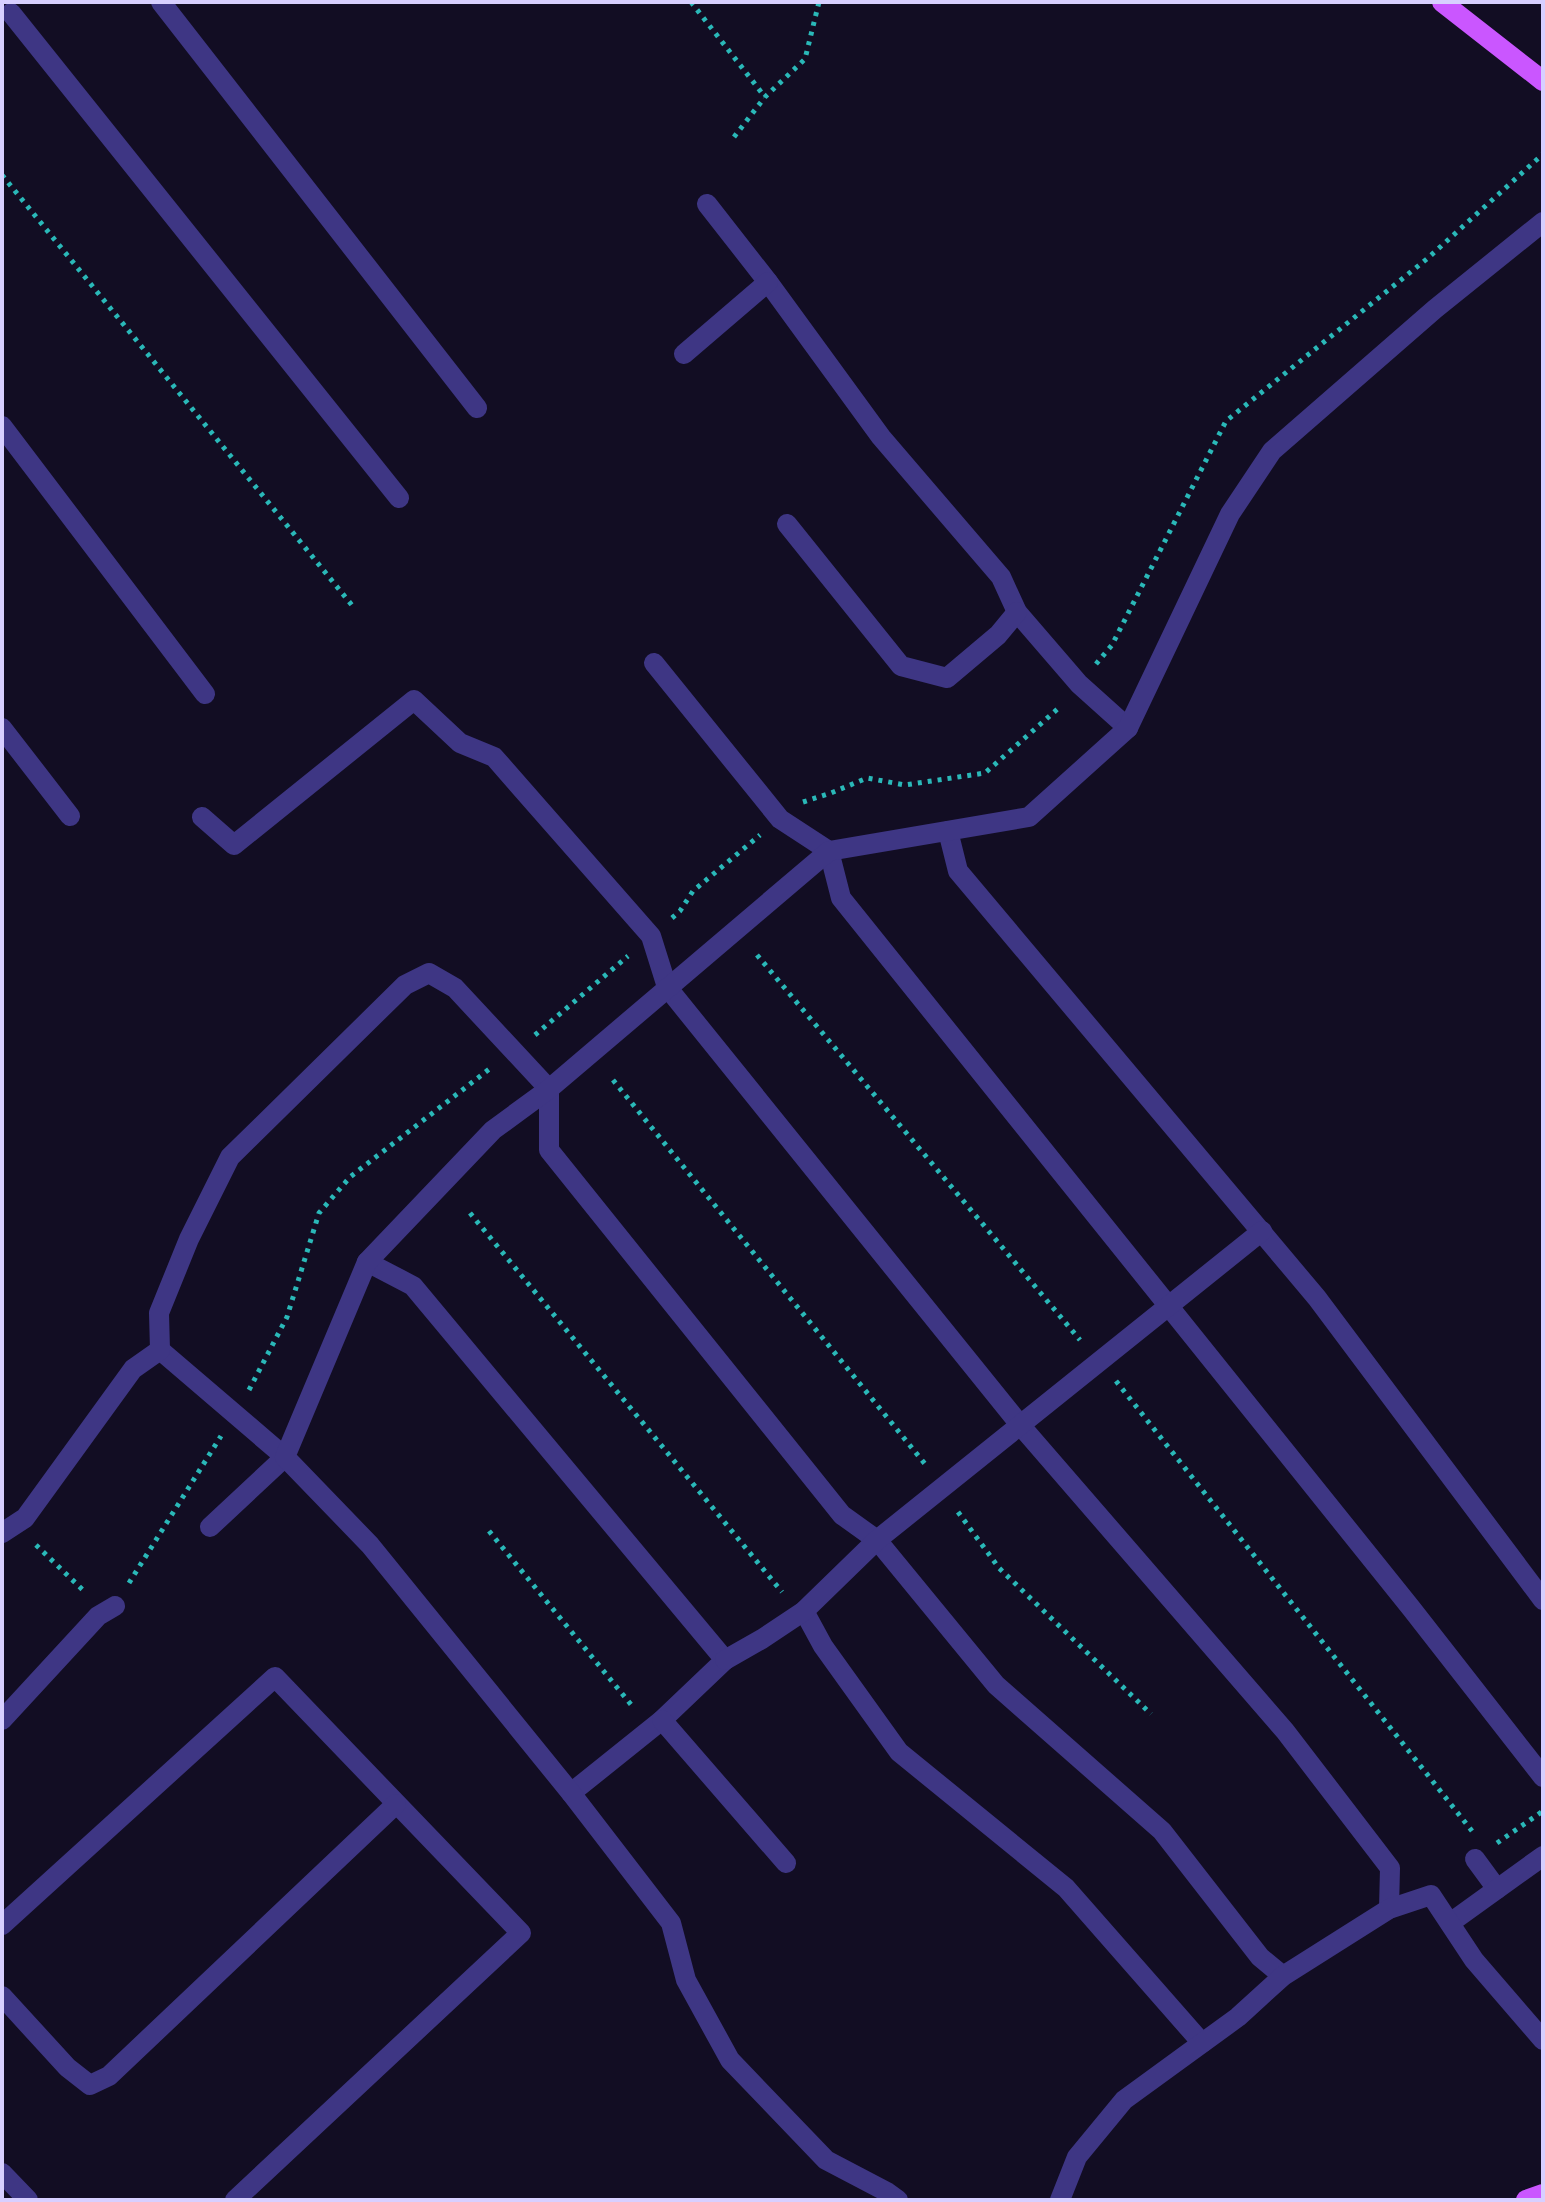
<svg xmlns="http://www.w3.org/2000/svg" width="1545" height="2202" font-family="Arial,sans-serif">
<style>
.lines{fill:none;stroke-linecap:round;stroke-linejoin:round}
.path{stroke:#2ab8b8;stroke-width:5;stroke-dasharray:4 6;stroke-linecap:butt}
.minor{stroke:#3e3684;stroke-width:20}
.major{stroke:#ca56ff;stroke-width:20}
</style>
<rect width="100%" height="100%" fill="#120d23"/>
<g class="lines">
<g class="path">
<polyline points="691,2 765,97"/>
<polyline points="734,137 765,97 805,59 819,2"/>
<polyline points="2,175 355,609"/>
<polyline points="1096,664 1112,645 1226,421 1428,258 1543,154"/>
<polyline points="803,802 831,793 867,778 905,785 985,773 1061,706"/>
<polyline points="672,918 680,911 693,891 760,835"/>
<polyline points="757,955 1080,1340"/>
<polyline points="535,1035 628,956"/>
<polyline points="613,1080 925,1464"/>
<polyline points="470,1213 782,1592"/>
<polyline points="1116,1381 1472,1831"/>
<polyline points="249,1390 287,1317 319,1213 350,1177 492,1067"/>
<polyline points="958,1512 999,1568 1151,1714"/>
<polyline points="489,1531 633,1707"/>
<polyline points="36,1545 86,1593"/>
<polyline points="129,1583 221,1436"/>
<polyline points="1497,1843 1543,1811"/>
</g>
<g class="minor">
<polyline points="161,2 477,408"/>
<polyline points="11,13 399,498"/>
<polyline points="707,204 768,282 881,437 1001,577 1017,612 1079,684 1128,728"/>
<polyline points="684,354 768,282"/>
<polyline points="2,426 205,694"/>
<polyline points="787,524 901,666 947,678 998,635 1017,612"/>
<polyline points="654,663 780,819 829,851 841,898 1411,1608 1543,1777"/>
<polyline points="2,728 70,816"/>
<polyline points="202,817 234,845 414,700 460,743 494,757 651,936 667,987 1021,1426 1285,1731 1390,1868 1389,1909"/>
<polyline points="948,831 958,871 1317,1298 1543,1600"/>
<polyline points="367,1262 413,1286 725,1660 662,1720 571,1793"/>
<polyline points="160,1350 285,1457 210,1527"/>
<polyline points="2,1533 25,1518 133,1369 160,1350 159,1313 189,1239 230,1157 405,985 429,973 455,988 549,1089 549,1150 842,1515 877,1540 996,1685 1162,1831 1260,1957 1283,1976"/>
<polyline points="804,1611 823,1646 899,1752 1066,1888 1202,2043"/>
<polyline points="725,1660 762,1639 804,1611 877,1540 1262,1231"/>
<polyline points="2,1720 98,1616 115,1606"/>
<polyline points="662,1720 786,1863"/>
<polyline points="1475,1859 1497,1889"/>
<polyline points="1450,1923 1543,1856"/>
<polyline points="2,1925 275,1677 521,1933 235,2200"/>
<polyline points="2,1996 67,2067 90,2085 109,2076 396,1804"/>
<polyline points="2,2173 28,2200"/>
<polyline points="898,2200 887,2192 826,2160 730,2060 686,1980 671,1923 571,1793 370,1545 285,1457 367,1262 493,1130 549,1089 829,851 1029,817 1128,728 1230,514 1272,451 1435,309 1543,222"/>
<polyline points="1060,2200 1077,2157 1124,2100 1238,2017 1283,1976 1389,1909 1431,1895 1474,1960 1543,2040"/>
</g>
<g class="major">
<polyline points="1442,2 1543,81"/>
<polyline points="1526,2200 1543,2194"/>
</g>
</g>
<rect width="1545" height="2202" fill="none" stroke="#d7cfff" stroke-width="8"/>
</svg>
